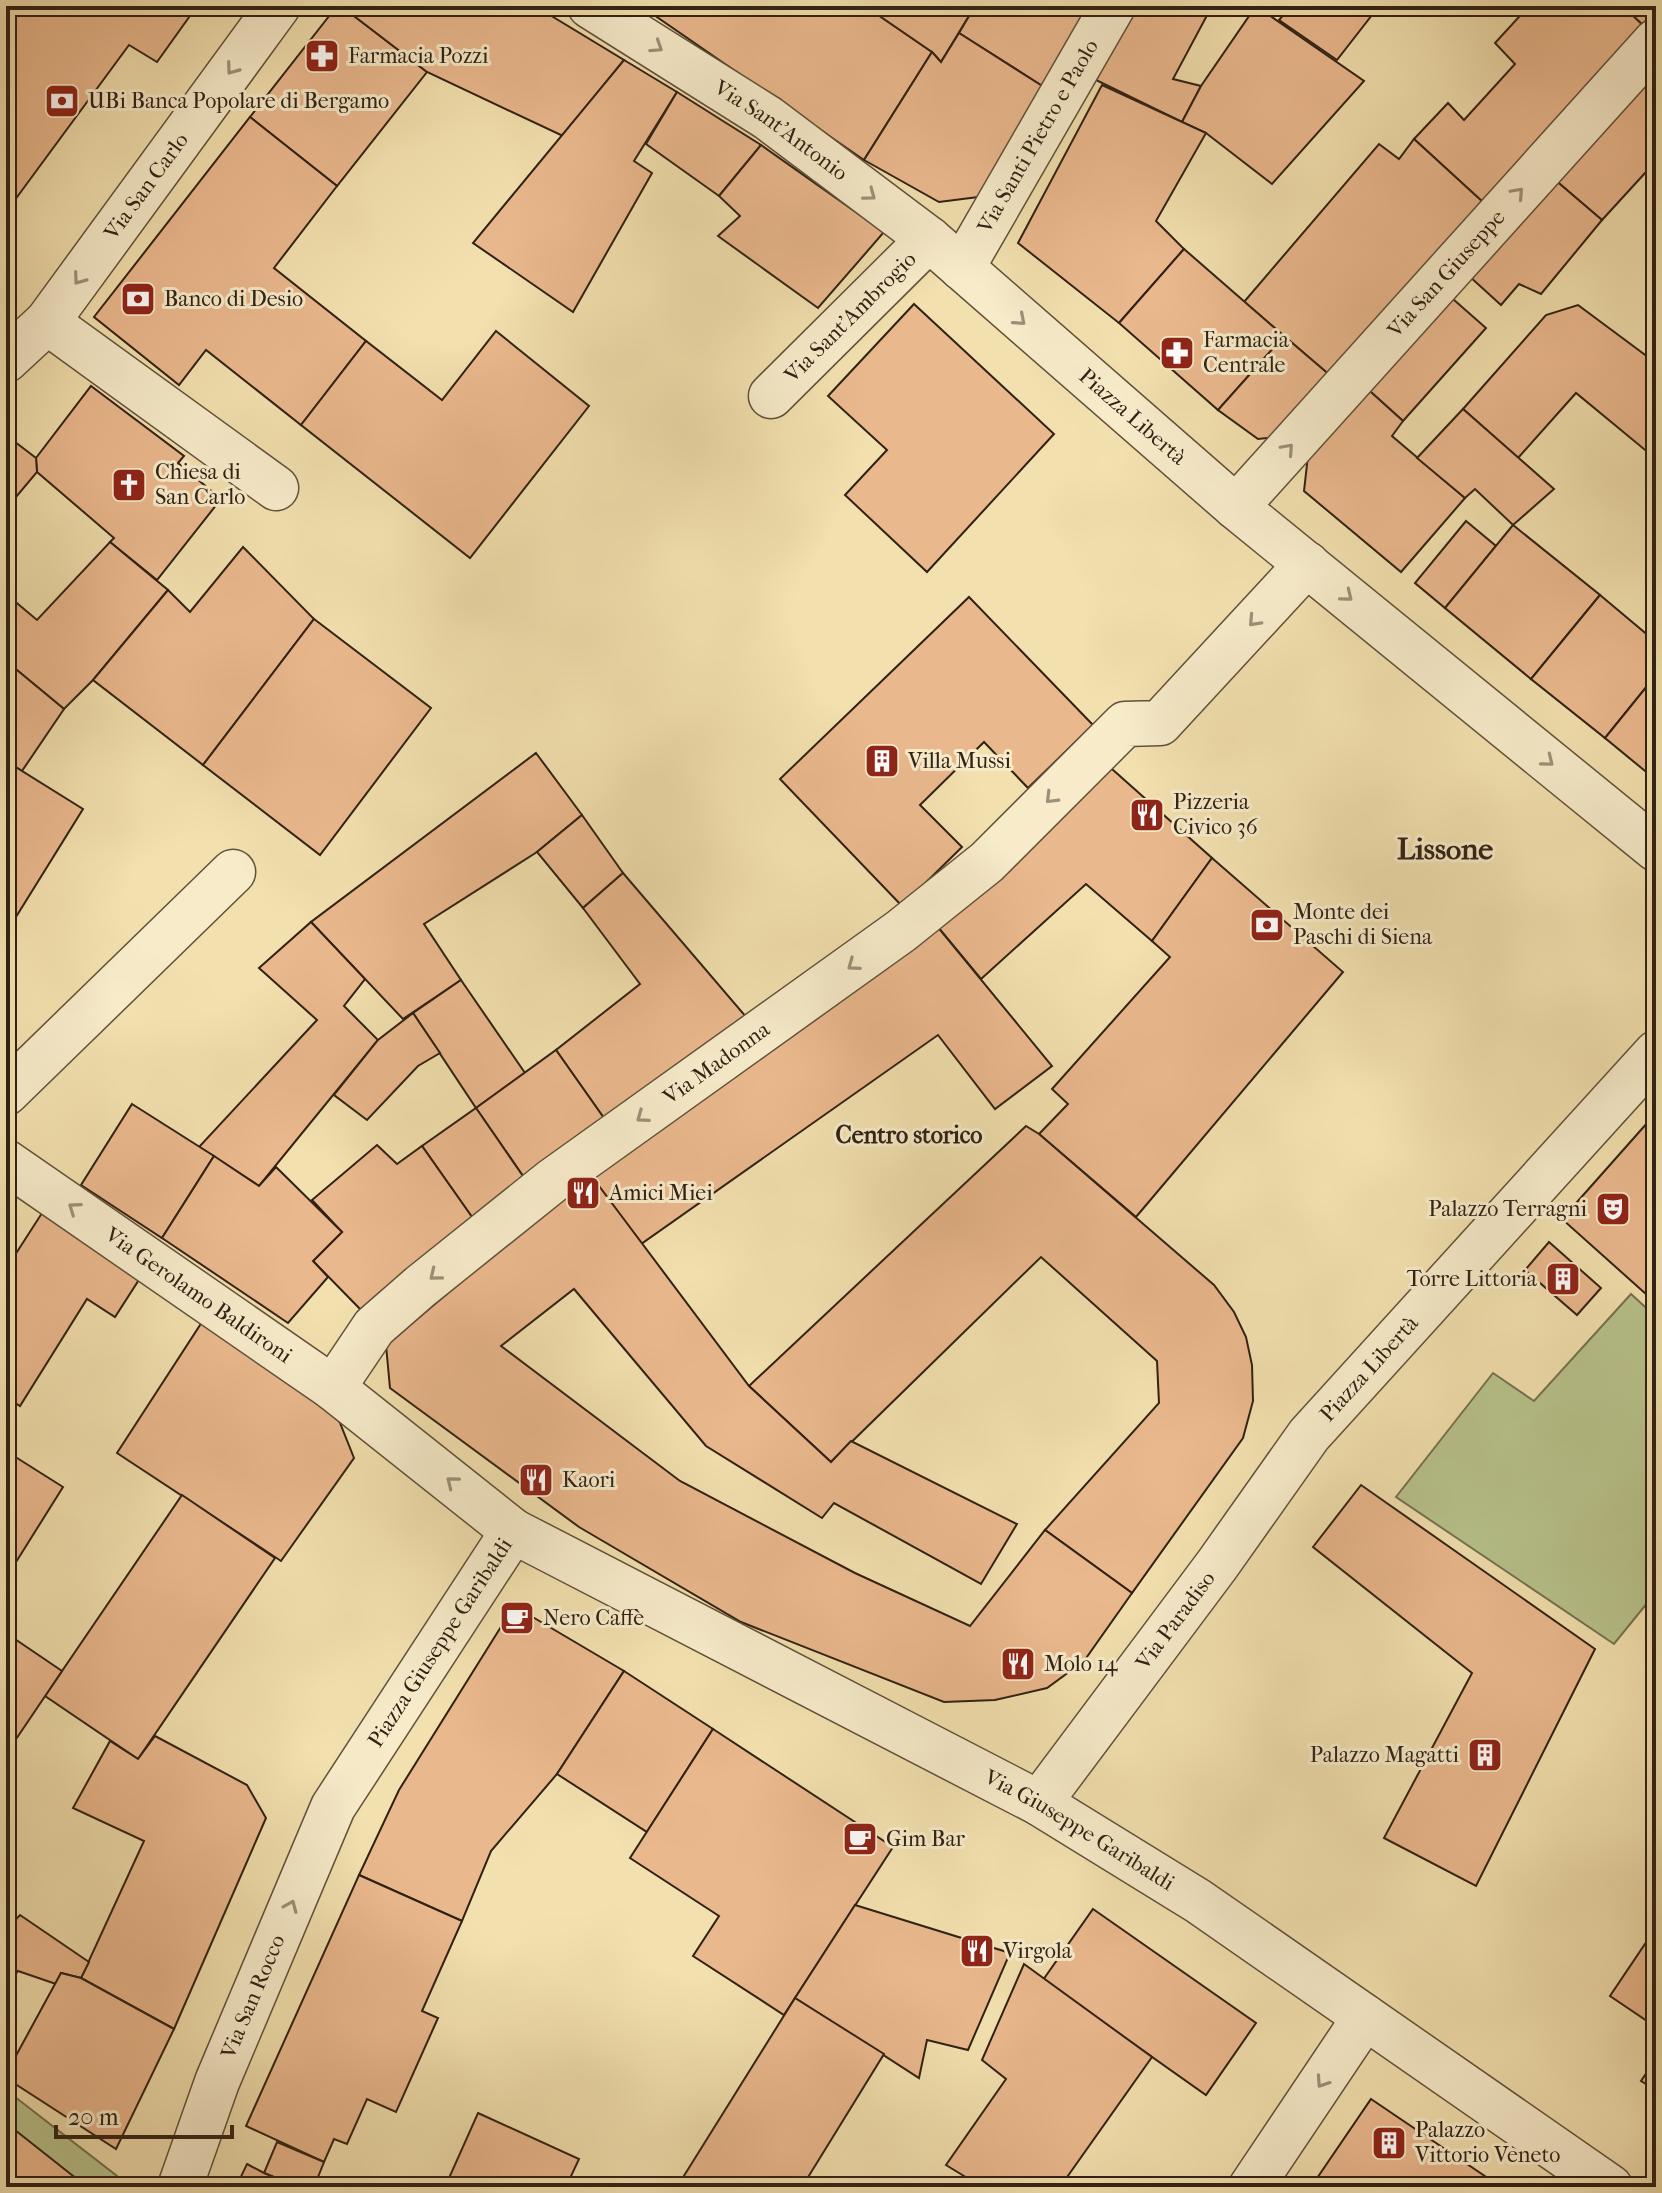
<svg xmlns="http://www.w3.org/2000/svg" width="1662" height="2193" font-family="'IM FELL French Canon',serif">
<style>
.green{fill:#b8c38c;stroke:#747250;stroke-width:2}
.building{fill:#eab88d;stroke:#302114;stroke-width:2}
.lines{fill:none;stroke-linecap:round;stroke-linejoin:round}
.minor-casing{stroke:#60513a;stroke-width:47}
.minor{stroke:#f7ebca;stroke-width:44}
.oneway{stroke:#9d9078}
.labels{text-anchor:middle;dominant-baseline:central;stroke-width:6;stroke-linejoin:round;paint-order:stroke}
.poi-label{font-size:22px;fill:#302114;stroke:#f7ebca;text-anchor:start}
.street-label{font-size:22px;fill:#302114;stroke:#f7ebca}
.neighbourhood-label{font-size:24px;font-weight:bold;fill:#302114;stroke:#f7ebca}
.district-label{font-size:30px;font-weight:bold;fill:#302114;stroke:#f7ebca}
</style>
<rect width="100%" height="100%" fill="#f2e0ae"/>
<filter id="stains"><feTurbulence type="fractalNoise" baseFrequency=".0025" numOctaves="4"/><feColorMatrix values="0 0 0 0 .2 0 0 0 0 .09 0 0 0 0 .02 0 0 0 .5 -.17"/></filter>
<radialGradient id="worn" r=".72"><stop offset=".6" stop-color="#630" stop-opacity="0"/><stop offset="1" stop-color="#630" stop-opacity=".3"/></radialGradient>
<g class="green">
<polygon points="1631,1294 1656,1317 1656,1608 1648,1602 1614,1644 1396,1497 1493,1373 1534,1401"/>
<polygon points="6,2090 117,2176 114,2187 6,2187"/>
</g>
<g class="building">
<polygon points="15,6 197,6 157,62 129,45 6,212 6,18"/>
<polygon points="337,6 341,6 427,72 337,186 250,117"/>
<polygon points="341,6 535,6 624,60 563,136 427,72"/>
<polygon points="641,6 865,6 932,52 864,160"/>
<polygon points="865,6 975,6 941,62 932,52"/>
<polygon points="975,6 1094,6 1047,89 959,33"/>
<polygon points="1137,6 1212,6 1173,79 1201,86 1182,122 1096,80"/>
<polygon points="1256,6 1364,81 1272,184 1206,133 1182,122 1201,86"/>
<polygon points="1291,6 1379,6 1337,60 1279,20"/>
<polygon points="1529,6 1623,6 1647,29 1485,204 1414,139 1448,103 1464,120 1515,64 1495,43"/>
<polygon points="1623,6 1656,6 1656,18 1647,29"/>
<polygon points="959,33 1047,89 986,196 939,202 864,160 932,52 941,62"/>
<polygon points="624,60 677,92 634,161 652,173 573,312 473,243"/>
<polygon points="1656,64 1656,161 1602,220 1554,179"/>
<polygon points="1102,85 1206,133 1156,221 1184,249 1119,323 1018,243"/>
<polygon points="677,92 761,145 719,196 646,144"/>
<polygon points="250,117 337,186 274,268 366,341 301,425 206,350 179,385 94,317"/>
<polygon points="1414,139 1485,204 1332,377 1244,302 1379,144 1399,159"/>
<polygon points="761,145 884,232 818,308 718,236 740,216 719,196"/>
<polygon points="1554,179 1602,220 1541,294 1519,284 1501,305 1469,276"/>
<polygon points="1184,249 1284,336 1218,410 1119,323"/>
<polygon points="1445,292 1486,328 1403,421 1362,384"/>
<polygon points="914,304 1054,434 927,572 845,495 887,450 828,396"/>
<polygon points="1578,305 1656,363 1656,459 1576,393 1518,458 1463,409 1546,315"/>
<polygon points="496,331 589,406 470,558 301,425 366,341 442,400"/>
<polygon points="1284,336 1332,377 1277,437 1258,439 1218,410"/>
<polygon points="1362,384 1403,421 1392,436 1465,498 1401,572 1304,491 1309,447"/>
<polygon points="91,386 184,456 178,463 221,499 157,580 110,542 114,538 37,472 36,458"/>
<polygon points="1463,409 1554,489 1513,525 1475,489 1465,498 1417,458"/>
<polygon points="6,435 36,458 37,472 6,509"/>
<polygon points="1466,521 1496,546 1445,608 1415,583"/>
<polygon points="1513,525 1600,595 1531,679 1445,608"/>
<polygon points="110,542 168,590 93,680 64,709 6,661 6,594 37,620"/>
<polygon points="243,547 314,619 203,765 93,680 168,590 190,612"/>
<polygon points="1600,595 1656,642 1656,675 1605,738 1531,679"/>
<polygon points="969,597 1093,725 1028,788 984,742 920,805 962,847 902,906 780,779"/>
<polygon points="314,619 431,708 320,855 203,765"/>
<polygon points="6,661 64,709 22,771 6,761"/>
<polygon points="1656,675 1656,780 1605,738"/>
<polygon points="536,753 582,815 537,852 424,924 461,980 403,1019 311,922"/>
<polygon points="6,761 83,809 6,933"/>
<polygon points="1103,761 1212,858 1152,941 1086,884 981,979 932,920"/>
<polygon points="582,815 623,873 583,908 537,852"/>
<polygon points="1212,858 1343,972 1136,1217 1039,1134 1068,1104 1052,1089 1170,957 1152,941"/>
<polygon points="623,873 747,1018 606,1121 556,1050 640,984 583,908"/>
<polygon points="932,920 1052,1066 995,1109 938,1035 641,1244 590,1174"/>
<polygon points="311,922 365,979 344,1006 378,1040 259,1186 199,1147 317,1020 259,968"/>
<polygon points="461,980 525,1073 476,1108 413,1013"/>
<polygon points="413,1013 440,1053 418,1066 367,1120 334,1095 378,1040"/>
<polygon points="556,1050 606,1121 525,1179 476,1108"/>
<polygon points="132,1104 214,1156 162,1238 81,1185"/>
<polygon points="476,1108 525,1179 472,1217 422,1146"/>
<polygon points="1656,1113 1656,1303 1562,1219"/>
<polygon points="1026,1126 1039,1134 1214,1285 1234,1312 1246,1337 1252,1365 1253,1401 1243,1438 1132,1593 1045,1530 1159,1403 1157,1361 1041,1257 831,1462 749,1386"/>
<polygon points="377,1145 397,1164 422,1146 472,1217 364,1313 313,1261 342,1232 312,1200"/>
<polygon points="214,1156 259,1186 276,1167 342,1232 313,1261 328,1277 288,1323 162,1238"/>
<polygon points="590,1174 749,1386 831,1462 851,1441 1017,1524 981,1584 834,1503 822,1518 706,1446 574,1289 501,1346 680,1481 855,1573 970,1626 1045,1530 1132,1593 1084,1661 1047,1688 995,1700 944,1702 741,1622 579,1527 390,1388 386,1345"/>
<polygon points="42,1213 142,1275 115,1317 87,1299 20,1406 6,1397 6,1269"/>
<polygon points="1549,1242 1601,1288 1577,1315 1525,1270"/>
<polygon points="204,1319 336,1413 354,1458 281,1561 117,1453"/>
<polygon points="6,1451 63,1487 6,1578"/>
<polygon points="1361,1485 1595,1649 1476,1886 1384,1838 1472,1673 1313,1547"/>
<polygon points="182,1495 275,1558 138,1759 45,1696"/>
<polygon points="514,1606 624,1671 557,1774 491,1851 462,1921 359,1875 399,1790"/>
<polygon points="9,1635 62,1671 6,1754 6,1640"/>
<polygon points="624,1671 713,1729 647,1832 557,1774"/>
<polygon points="713,1729 893,1847 784,2015 693,1956 719,1916 630,1858"/>
<polygon points="155,1736 247,1785 266,1818 174,2029 81,1978 144,1841 73,1808 110,1741 138,1759"/>
<polygon points="359,1875 462,1921 422,2011 438,2018 396,2112 367,2099 347,2144 334,2139 324,2162 246,2126"/>
<polygon points="855,1905 1010,1953 968,2050 927,2040 919,2078 795,1998"/>
<polygon points="1093,1909 1256,2023 1206,2095 1043,1980"/>
<polygon points="20,1915 89,1962 81,1978 61,1973 56,1984 18,1971 6,1987 6,1930"/>
<polygon points="1647,1941 1656,1947 1656,2027 1610,1996"/>
<polygon points="1024,1964 1152,2057 1060,2187 982,2187 946,2165 1006,2079 982,2060"/>
<polygon points="61,1973 81,1978 174,2029 116,2149 6,2078 6,2074"/>
<polygon points="795,1998 884,2054 802,2187 677,2187"/>
<polygon points="1656,2059 1656,2090 1641,2081"/>
<polygon points="1371,2099 1501,2187 1311,2187"/>
<polygon points="478,2113 579,2159 566,2187 445,2187"/>
<polygon points="15,2130 87,2187 15,2187 6,2180 6,2140"/>
<polygon points="277,2142 324,2162 314,2187 298,2187 264,2173"/>
<polygon points="247,2164 264,2173 298,2187 236,2187"/>
</g>
<g class="lines">
<g class="minor-casing">
<g id="minor">
<path id="s1" d="M590 6 768 118 929 239 1236 507 1656 849"/>
<path id="s2" d="M962 268 1113 6"/>
<polyline points="47,322 276,488"/>
<path id="s3" d="M6 360 47 322 278 6"/>
<path id="s4" d="M771 396 929 239"/>
<path id="s5" d="M1236 507 1656 41"/>
<polyline points="6,1093 233,872"/>
<path id="s6" d="M6 1162 333 1388 513 1531 1039 1803 1198 1901 1610 2187"/>
<path id="s7" d="M333 1388 374 1327 421 1286 552 1181 901 931 987 862 1125 724 1160 723 1307 564"/>
<path id="s8" d="M1039 1803 1217 1565 1309 1435 1656 1053"/>
<path id="s9" d="M180 2187 217 2082 333 1807 513 1531"/>
<polyline points="1251,2187 1365,2017"/>
</g>
</g>
<use href="#minor" class="minor"/>
</g>
<defs><path id="oneway-chevron" d="M-2-3.5L2.5 0L-2 3.5" fill="none" stroke-width="1.6" stroke-linecap="round" stroke-linejoin="round" transform="scale(2)"/></defs>
<g class="oneway">
<use href="#oneway-chevron" transform="translate(657 47) rotate(33)"/>
<use href="#oneway-chevron" transform="translate(232 69) rotate(126)"/>
<use href="#oneway-chevron" transform="translate(1518 193) rotate(-48)"/>
<use href="#oneway-chevron" transform="translate(870 195) rotate(37)"/>
<use href="#oneway-chevron" transform="translate(79 279) rotate(126)"/>
<use href="#oneway-chevron" transform="translate(1020 320) rotate(41)"/>
<use href="#oneway-chevron" transform="translate(1288 449) rotate(-48)"/>
<use href="#oneway-chevron" transform="translate(1347 596) rotate(39)"/>
<use href="#oneway-chevron" transform="translate(1254 621) rotate(133)"/>
<use href="#oneway-chevron" transform="translate(1548 761) rotate(39)"/>
<use href="#oneway-chevron" transform="translate(1051 798) rotate(135)"/>
<use href="#oneway-chevron" transform="translate(853 965) rotate(144)"/>
<use href="#oneway-chevron" transform="translate(642 1117) rotate(144)"/>
<use href="#oneway-chevron" transform="translate(74 1208) rotate(-145)"/>
<use href="#oneway-chevron" transform="translate(435 1275) rotate(141)"/>
<use href="#oneway-chevron" transform="translate(452 1482) rotate(-141)"/>
<use href="#oneway-chevron" transform="translate(291 1906) rotate(-67)"/>
<use href="#oneway-chevron" transform="translate(1322 2082) rotate(124)"/>
</g>
<defs>
<g id="pharmacy-square" transform="scale(1.8)"><rect x="-9" y="-9" width="18" height="18" rx="4" fill="#8f2418" stroke="#f7ebca"/><path d="M-2-6h4v4h4v4h-4v4h-4v-4h-4v-4h4Z" fill="#fff"/></g>
<g id="bank-square" transform="scale(1.8)"><rect x="-9" y="-9" width="18" height="18" rx="4" fill="#8f2418" stroke="#f7ebca"/><path d="M-6-4H6V4H-6ZM0-2.3a2.3 2.3 0 1 0 0 4.6a2.3 2.3 0 1 0 0-4.6Z" fill="#fff"/></g>
<g id="church-square" transform="scale(1.8)"><rect x="-9" y="-9" width="18" height="18" rx="4" fill="#8f2418" stroke="#f7ebca"/><path d="M-1.2-6h2.4v3.5h3.3v2.4h-3.3V6h-2.4V-.1h-3.3v-2.4h3.3Z" fill="#fff"/></g>
<g id="building-square" transform="scale(1.8)"><rect x="-9" y="-9" width="18" height="18" rx="4" fill="#8f2418" stroke="#f7ebca"/><path d="M-4-6H4V6H1V3H-1V6H-4ZM-2.5-4.3h1.7v1.8h-1.7ZM.8-4.3h1.7v1.8H.8ZM-2.5-1h1.7V.8h-1.7ZM.8-1h1.7V.8H.8Z" fill="#fff"/></g>
<g id="restaurant-square" transform="scale(1.8)"><rect x="-9" y="-9" width="18" height="18" rx="4" fill="#8f2418" stroke="#f7ebca"/><path d="M-5-6h1v4h1v-4h1v4h1v-4h1v5L-1.5 .5V6h-2V.5L-5-1ZM5-6V6H3V1.5H1.5Q1.5-4 5-6Z" fill="#fff"/></g>
<g id="theatre-square" transform="scale(1.8)"><rect x="-9" y="-9" width="18" height="18" rx="4" fill="#8f2418" stroke="#f7ebca"/><path d="M-5-5.5Q0-4 5-5.5V0Q5 5 0 6Q-5 5-5 0ZM-3.3-2.5H-1v1.5H-3.3ZM1-2.5H3.3v1.5H1ZM-2.8 1Q0 5.5 2.8 1Z" fill="#fff"/></g>
<g id="cafe-square" transform="scale(1.8)"><rect x="-9" y="-9" width="18" height="18" rx="4" fill="#8f2418" stroke="#f7ebca"/><path d="M-5.5-4.5H6V0H3Q3 3.5 0 3.5H-2.5Q-5.5 3.5-5.5 0ZM3-3.2v2h1.7v-2ZM-6 4.5H4V6H-6Z" fill="#fff"/></g>
</defs>
<g fill-rule="evenodd">
<use href="#pharmacy-square" x="322" y="56"/>
<use href="#bank-square" x="62" y="101"/>
<use href="#bank-square" x="138" y="299"/>
<use href="#pharmacy-square" x="1177" y="353"/>
<use href="#church-square" x="129" y="485"/>
<use href="#building-square" x="882" y="761"/>
<use href="#restaurant-square" x="1147" y="815"/>
<use href="#bank-square" x="1267" y="925"/>
<use href="#restaurant-square" x="583" y="1193"/>
<use href="#theatre-square" x="1613" y="1209"/>
<use href="#building-square" x="1563" y="1279"/>
<use href="#restaurant-square" x="536" y="1480"/>
<use href="#cafe-square" x="517" y="1618"/>
<use href="#restaurant-square" x="1018" y="1664"/>
<use href="#building-square" x="1485" y="1755"/>
<use href="#cafe-square" x="860" y="1839"/>
<use href="#restaurant-square" x="977" y="1951"/>
<use href="#building-square" x="1389" y="2143"/>
</g>
<g class="labels">
<g class="poi-label">
<text x="348" y="56">Farmacia Pozzi</text>
<text x="88" y="101">UBi Banca Popolare di Bergamo</text>
<text x="164" y="299">Banco di Desio</text>
<text x="1203" y="340">Farmacia<tspan x="1203" dy="25">Centrale</tspan></text>
<text x="155" y="472">Chiesa di<tspan x="155" dy="25">San Carlo</tspan></text>
<text x="908" y="761">Villa Mussi</text>
<text x="1173" y="802">Pizzeria<tspan x="1173" dy="25">Civico 36</tspan></text>
<text x="1293" y="912">Monte dei<tspan x="1293" dy="25">Paschi di Siena</tspan></text>
<text x="609" y="1193">Amici Miei</text>
<text x="1587" y="1209" text-anchor="end">Palazzo Terragni</text>
<text x="1537" y="1279" text-anchor="end">Torre Littoria</text>
<text x="562" y="1480">Kaori</text>
<text x="543" y="1618">Nero Caffè</text>
<text x="1044" y="1664">Molo 14</text>
<text x="1459" y="1755" text-anchor="end">Palazzo Magatti</text>
<text x="886" y="1839">Gim Bar</text>
<text x="1003" y="1951">Virgola</text>
<text x="1415" y="2130">Palazzo<tspan x="1415" dy="25">Vittorio Veneto</tspan></text>
</g>
<g class="street-label">
<text stroke="none"><textPath href="#s1" startOffset="228">Via Sant'Antonio</textPath></text>
<text stroke="none"><textPath href="#s2" startOffset="152">Via Santi Pietro e Paolo</textPath></text>
<text stroke="none"><textPath href="#s3" startOffset="224">Via San Carlo</textPath></text>
<text stroke="none"><textPath href="#s5" startOffset="314">Via San Giuseppe</textPath></text>
<text stroke="none"><textPath href="#s4" startOffset="112">Via Sant'Ambrogio</textPath></text>
<text stroke="none"><textPath href="#s1" startOffset="682">Piazza Libertà</textPath></text>
<text stroke="none"><textPath href="#s7" startOffset="506">Via Madonna</textPath></text>
<text stroke="none"><textPath href="#s6" startOffset="234">Via Gerolamo Baldironi</textPath></text>
<text stroke="none"><textPath href="#s8" startOffset="546">Piazza Libertà</textPath></text>
<text stroke="none"><textPath href="#s8" startOffset="228">Via Paradiso</textPath></text>
<text stroke="none"><textPath href="#s9" startOffset="606">Piazza Giuseppe Garibaldi</textPath></text>
<text stroke="none"><textPath href="#s6" startOffset="1268">Via Giuseppe Garibaldi</textPath></text>
<text stroke="none"><textPath href="#s9" startOffset="204">Via San Rocco</textPath></text>
</g>
<g class="neighbourhood-label">
<text x="909" y="1135">Centro storico</text>
</g>
<g class="district-label">
<text x="1445" y="849">Lissone</text>
</g>
</g>
<rect width="1662" height="2193" fill="none" stroke="#f2e0ae" stroke-width="32"/>
<rect x="8" y="8" width="1646" height="2177" fill="none" stroke="#302114" stroke-width="4"/>
<rect x="16" y="16" width="1630" height="2161" fill="none" stroke="#302114" stroke-width="2"/>
<path d="M56 2125v12h176v-12" fill="none" stroke="#302114" stroke-width="4"/>
<text x="68" y="2125" font-size="24" fill="#302114" stroke="#f7ebca" stroke-width="6" paint-order="stroke">20 m</text>
<rect width="100%" height="100%" filter="url(#stains)"/>
<rect width="100%" height="100%" fill="url(#worn)"/>
</svg>
